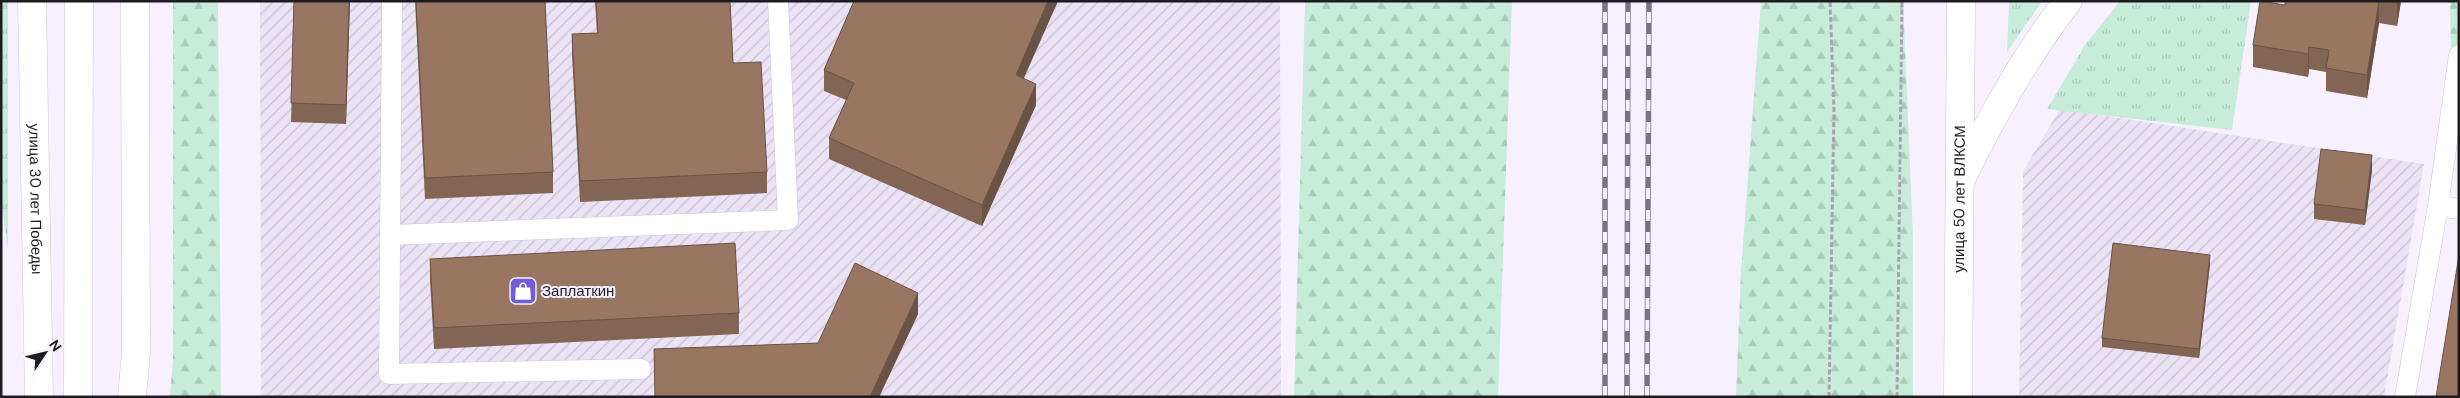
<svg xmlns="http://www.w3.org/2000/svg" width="2460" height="398" font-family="'DM Sans',sans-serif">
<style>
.industrial{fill:url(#industrial-furrows)}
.grass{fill:url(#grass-tufts)}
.forest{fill:url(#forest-firs)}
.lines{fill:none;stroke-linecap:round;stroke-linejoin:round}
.service-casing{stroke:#ccc6d3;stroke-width:21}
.tertiary-casing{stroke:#ccc6d3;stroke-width:29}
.path{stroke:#a8a3ae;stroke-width:3;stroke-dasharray:5 2.5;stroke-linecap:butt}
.service{stroke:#fff;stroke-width:20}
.tertiary{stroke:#fff;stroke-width:28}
.rail-casing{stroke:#78747d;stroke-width:5.5}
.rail{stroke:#f7f1ff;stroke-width:4;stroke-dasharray:11;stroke-linecap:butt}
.wall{fill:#836554}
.shaded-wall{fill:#6a5345}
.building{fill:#987662;stroke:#6a5345}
.labels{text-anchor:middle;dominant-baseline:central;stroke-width:4;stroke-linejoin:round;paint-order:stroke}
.street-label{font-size:15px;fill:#1e1c21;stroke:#f7f1ff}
.poi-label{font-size:15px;fill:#1e1c21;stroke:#f7f1ff;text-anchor:start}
</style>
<defs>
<pattern id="industrial-furrows" width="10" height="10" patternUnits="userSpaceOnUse" patternTransform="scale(1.25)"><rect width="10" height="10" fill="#ebe2f6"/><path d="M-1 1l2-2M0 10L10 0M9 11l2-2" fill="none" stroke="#c9c1d3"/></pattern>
<pattern id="grass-tufts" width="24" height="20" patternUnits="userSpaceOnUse" patternTransform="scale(1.25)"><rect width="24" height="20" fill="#c7ecd9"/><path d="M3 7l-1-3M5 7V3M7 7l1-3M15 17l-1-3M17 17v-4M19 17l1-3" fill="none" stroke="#aacaba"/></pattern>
<pattern id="forest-firs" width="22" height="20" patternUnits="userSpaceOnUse" patternTransform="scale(1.25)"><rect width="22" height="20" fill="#c7ecd9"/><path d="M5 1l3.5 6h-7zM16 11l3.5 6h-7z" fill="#aacaba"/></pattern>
</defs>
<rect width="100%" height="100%" fill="#f7f1ff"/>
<g class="industrial">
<polygon points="260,1 1280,1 1281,397 261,397"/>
<polygon points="2060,109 2424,164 2384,397 2019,397 2023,171"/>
</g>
<g class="grass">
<polygon points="1,1 8,1 8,251 1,195"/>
<polygon points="2009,1 2042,1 2007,52"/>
<polygon points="2120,1 2251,1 2232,130 2047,109 2085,45"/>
</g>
<g class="forest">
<polygon points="173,1 218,1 221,397 170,397 173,360"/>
<polygon points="1305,1 1512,1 1498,397 1294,397"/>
<polygon points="1761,1 1903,1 1913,237 1913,397 1736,397 1741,271"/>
<polygon points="2450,1 2459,1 2459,101 2452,106"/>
</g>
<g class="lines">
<g class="service-casing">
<g id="service">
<polyline points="392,1 389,374 641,369"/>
<polyline points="2438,206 2459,209"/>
<polyline points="390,235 788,220 778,1"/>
<polyline points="2405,397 2438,206 2459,55"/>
</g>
</g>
<g class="tertiary-casing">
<g id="tertiary">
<path id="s1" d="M32 1 39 397"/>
<path d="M1962 177C1992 116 2025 56 2068 1"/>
<polyline points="78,397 79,1"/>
<polyline points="132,397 136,352 135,1"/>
<path id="s2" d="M1958 397 1961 1"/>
</g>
</g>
<g class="path">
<polyline points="1829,397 1834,110 1830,1"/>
<polyline points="1897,397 1902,1"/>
</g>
<use href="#service" class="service"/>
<use href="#tertiary" class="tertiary"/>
<g class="rail-casing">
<g id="rail">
<polyline points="1605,397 1605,1"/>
<polyline points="1627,397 1628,1"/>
<polyline points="1647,397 1649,1"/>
</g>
</g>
<use href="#rail" class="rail"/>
</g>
<g class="wall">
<polygon points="294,1 350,1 346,124 291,122"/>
<polygon points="415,1 545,1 553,172 553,193 425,199"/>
<polygon points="595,1 730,1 733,63 767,172 767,193 580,202 572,55 572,34 597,33"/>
<polygon points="854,1 1058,1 1023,78 1036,105 982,226 829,159 829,138 846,100 824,91 824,70"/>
<polygon points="2280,1 2401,1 2397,26 2379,23 2367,98 2326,91 2326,72 2309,69 2308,77 2253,67 2253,45 2285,5 2285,2"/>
<polygon points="2372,170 2365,225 2314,219 2314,204"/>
<polygon points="430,259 739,313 739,334 434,349 430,280"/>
<polygon points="2210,264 2199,358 2102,347 2102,338"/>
<polygon points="918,314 879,397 655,397 654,349 818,343"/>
</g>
<g class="shaded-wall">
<polygon points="349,1 350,1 346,124 346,105"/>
<polygon points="1048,1 1058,1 1016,96 1016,75"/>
<polygon points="2379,1 2379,23 2367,98 2367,75"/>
<polygon points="2397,1 2401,1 2397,26"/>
<polygon points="2309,47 2309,69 2308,77 2308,54"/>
<polygon points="1036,84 1036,105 982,226 982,205"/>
<polygon points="2372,155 2372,170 2365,225 2365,210"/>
<polygon points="2210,255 2210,264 2199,358 2199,349"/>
<polygon points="918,293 918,314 879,397 870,397"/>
</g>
<g class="building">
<polygon points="294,1 349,1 346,105 291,103"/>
<polygon points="416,1 545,1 553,172 425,178"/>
<polygon points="596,1 730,1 733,63 761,62 767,172 580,181 572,34 598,33"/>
<polygon points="854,1 1048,1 1016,75 1036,84 982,205 829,138 854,83 824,70"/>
<polygon points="2260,1 2285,5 2285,1 2379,1 2367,75 2326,68 2329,50 2309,47 2308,54 2253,45"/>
<polygon points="2384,1 2397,1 2397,3"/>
<polygon points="2321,149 2372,155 2365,210 2314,204"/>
<polygon points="735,243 739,313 434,328 430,259"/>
<polygon points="2113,243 2210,255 2199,349 2102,338"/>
<polygon points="2459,255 2459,397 2436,397"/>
<polygon points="855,263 918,293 870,397 655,397 654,349 818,343"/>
</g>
<defs>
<g id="shop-square" transform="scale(1.4375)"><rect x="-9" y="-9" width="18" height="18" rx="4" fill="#705cd6" stroke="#f7f1ff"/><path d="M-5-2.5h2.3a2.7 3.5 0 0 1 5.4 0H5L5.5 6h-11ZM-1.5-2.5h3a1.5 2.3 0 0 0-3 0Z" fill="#fff"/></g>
</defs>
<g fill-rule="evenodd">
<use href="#shop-square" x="523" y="291"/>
</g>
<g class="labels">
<g class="street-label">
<text stroke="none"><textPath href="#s1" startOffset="198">улица 30 лет Победы</textPath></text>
<text stroke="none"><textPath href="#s2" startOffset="198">улица 50 лет ВЛКСМ</textPath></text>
</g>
<g class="poi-label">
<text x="542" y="291">Заплаткин</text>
</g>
</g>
<rect width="2460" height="398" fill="none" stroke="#1e1c21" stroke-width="5"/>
<g transform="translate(45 353) rotate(55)" stroke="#f7f1ff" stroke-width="4" paint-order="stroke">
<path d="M0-4L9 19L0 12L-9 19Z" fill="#1e1c21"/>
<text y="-8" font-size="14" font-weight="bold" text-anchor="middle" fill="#1e1c21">N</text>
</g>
</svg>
